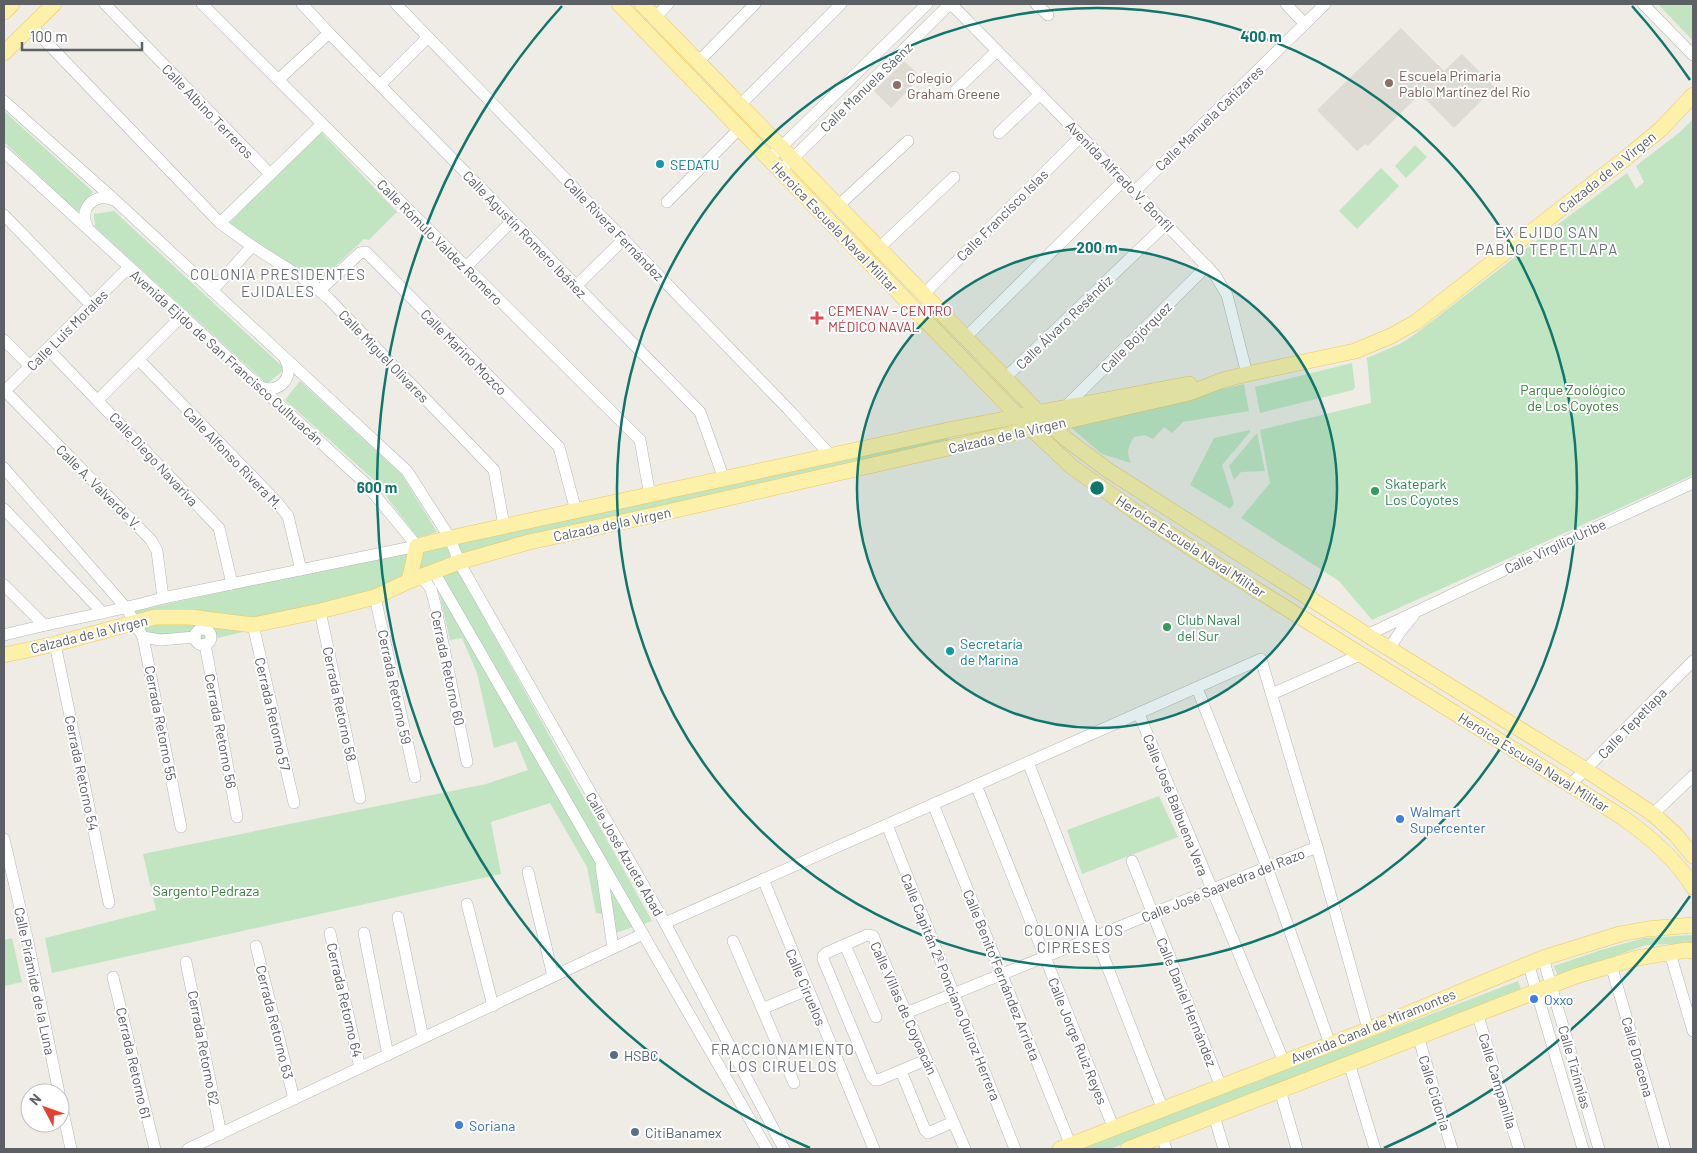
<svg xmlns="http://www.w3.org/2000/svg" width="1697" height="1153" font-family="Barlow,sans-serif">
<style>
.education{fill:#dedbd2}
.green{fill:#c1e5c1}
.lines{fill:none;stroke-linecap:round;stroke-linejoin:round}
.minor-casing{stroke:#b4b6bb;stroke-width:12}
.major-casing{stroke:#efc75c;stroke-width:16}
.minor{stroke:#fff;stroke-width:11}
.major{stroke:#fdf1a9;stroke-width:15}
.ring{fill:none;stroke:#0f766e;stroke-width:2.5}
.education-dot{fill:#8d6e63;stroke:#fff;stroke-width:2}
.culture-dot{fill:#0f9aa8;stroke:#fff;stroke-width:2}
.health-dot{fill:#e0444e;stroke:#fff;stroke-width:2}
.leisure-dot{fill:#2e9e5b;stroke:#fff;stroke-width:2}
.shop-dot{fill:#3f7fe0;stroke:#fff;stroke-width:2}
.service-dot{fill:#5c6f8a;stroke:#fff;stroke-width:2}
.labels{text-anchor:middle;dominant-baseline:central;stroke-width:4;stroke-linejoin:round;paint-order:stroke}
.education-label{font-size:14px;fill:#785e54;stroke:#fff;text-anchor:start}
.street-label{font-size:14px;fill:#5c5f64;stroke:#fff}
.culture-label{font-size:14px;fill:#0d838f;stroke:#fff;text-anchor:start}
.health-label{font-size:14px;fill:#be3a42;stroke:#fff;text-anchor:start}
.park-label{font-size:14px;fill:#35813a;stroke:#fff}
.leisure-label{font-size:14px;fill:#27864d;stroke:#fff;text-anchor:start}
.shop-label{font-size:14px;fill:#366cbe;stroke:#fff;text-anchor:start}
.service-label{font-size:14px;fill:#4e5e75;stroke:#fff;text-anchor:start}
.neighbourhood-label{font-size:15px;letter-spacing:1px;fill:#6d7176;stroke:#fff}
.centre{fill:#0f766e;stroke:#fff;stroke-width:2.5}
.ring-label{font-size:15px;text-anchor:middle;font-weight:bold;fill:#0f766e;stroke:#fff;stroke-width:4;stroke-linejoin:round;paint-order:stroke}
</style>
<rect width="100%" height="100%" fill="#eeece4"/>
<g class="education">
<polygon points="1401,28 1444,71 1462,54 1495,87 1454,128 1420,94 1368,146 1365,144 1357,151 1317,110"/>
<polygon points="904,61 921,77 891,108 874,91"/>
</g>
<g class="green">
<polygon points="1658,4 1693,4 1693,41"/>
<polygon points="4,111 93,192 77,212 4,142"/>
<polygon points="1693,119 1693,475 1372,620 1339,581 1241,518 1270,483 1260,430 1371,403 1367,358 1400,344 1414,335 1545,234 1627,173 1636,189 1644,182 1636,166 1680,132"/>
<polygon points="321,132 397,212 369,240 364,239 317,284 229,223"/>
<polygon points="1415,145 1427,157 1406,178 1395,166"/>
<polygon points="1381,168 1399,186 1357,229 1339,211"/>
<polygon points="114,211 285,369 267,384 95,227 94,214"/>
<polygon points="1352,363 1355,387 1353,390 1260,413 1255,387"/>
<polygon points="300,381 402,475 437,532 418,538 374,480 285,400"/>
<path d="M1244 384 1249 411 1183 422 1172 433 1164 427 1153 439 1145 435 1134 437C1128 447 1126 452 1131 463L1102 454 1068 425Z"/>
<polygon points="1250,430 1250,432 1222,465 1234,503 1230,509 1190,485 1214,438"/>
<polygon points="1257,433 1265,471 1241,472 1234,480 1229,466"/>
<polygon points="948,435 949,442 463,556 457,542"/>
<polygon points="446,544 451,558 418,571 423,551"/>
<polygon points="409,551 404,577 368,593 252,619 131,618 130,612"/>
<polygon points="457,569 652,921 606,936 602,914 596,913 587,867 550,803 491,822 501,874 52,973 45,938 156,910 143,854 486,784 528,770 516,741 494,748 477,673 462,638 450,640 438,588 430,581"/>
<polygon points="180,621 247,631 205,641 185,632 162,635 141,631 138,625"/>
<polygon points="1159,796 1178,837 1082,874 1067,830"/>
<polygon points="1693,935 1693,943 1646,945 1558,976 1554,966 1601,950 1644,938"/>
<polygon points="12,938 22,982 4,986 4,940"/>
<polygon points="1518,981 1521,989 1110,1149 1079,1149"/>
</g>
<g class="lines">
<g class="minor-casing">
<g id="minor">
<polyline points="105,4 270,174"/>
<polyline points="202,4 640,440 650,496"/>
<polyline points="302,4 329,33 700,412 724,479"/>
<polyline points="396,4 788,409 831,456"/>
<polyline points="951,4 1081,136 1215,275 1227,295 1247,374"/>
<polyline points="1036,4 1048,15"/>
<polyline points="1286,4 1305,24"/>
<polyline points="1643,4 1693,55"/>
<polyline points="655,18 668,4"/>
<polyline points="31,26 220,223 252,246 312,284 328,298 494,470 504,526"/>
<polyline points="698,62 755,4"/>
<polyline points="278,80 329,33"/>
<polyline points="380,85 428,37"/>
<polyline points="956,90 997,51"/>
<polyline points="4,101 117,202 407,471 450,538 459,562 665,923 784,1149"/>
<polyline points="740,105 841,4"/>
<polyline points="999,133 1040,94"/>
<path d="M4 152 366 484 417 546 163 598C111 613 57 621 4 635"/>
<polyline points="770,158 927,4"/>
<polyline points="781,170 950,4"/>
<polyline points="1135,191 1325,4"/>
<polyline points="667,202 740,128"/>
<polyline points="838,206 908,141"/>
<polyline points="4,215 91,305"/>
<polyline points="220,223 322,124"/>
<path d="M88 228C77 210 94 191 114 200"/>
<polyline points="879,248 954,177"/>
<polyline points="465,268 512,221"/>
<polyline points="576,286 624,239"/>
<polyline points="320,290 360,253 366,252 559,447 576,511"/>
<polyline points="212,291 252,246"/>
<polyline points="924,294 1081,136"/>
<polyline points="966,337 1124,180"/>
<polyline points="4,340 30,366"/>
<polyline points="48,349 219,528 232,584"/>
<polyline points="139,360 275,500 288,516 301,570"/>
<polyline points="1005,378 1166,224"/>
<path d="M259 386C278 396 296 377 285 359"/>
<polyline points="5,391 151,540 157,551 163,598"/>
<polyline points="4,392 129,267"/>
<polyline points="98,400 183,315"/>
<polyline points="1064,408 1207,266"/>
<polyline points="4,468 127,609 143,637 181,827"/>
<polyline points="4,509 103,613"/>
<polyline points="434,572 767,1149"/>
<polyline points="422,577 431,589 435,604 467,762"/>
<polyline points="4,585 44,625"/>
<polyline points="375,597 415,777"/>
<polyline points="320,611 360,798"/>
<polyline points="253,625 294,803"/>
<circle cx="203" cy="637" r="8"/>
<polyline points="1367,635 1521,562 1693,483"/>
<polyline points="143,637 160,640 195,637"/>
<polyline points="55,644 109,903"/>
<polyline points="205,644 237,817"/>
<polyline points="1389,649 1400,632 1413,616"/>
<polyline points="1197,688 1267,867 1330,1044"/>
<polyline points="1272,694 1362,654"/>
<polyline points="1139,714 1284,1062"/>
<polyline points="1028,762 1163,1110"/>
<polyline points="1571,784 1693,661"/>
<polyline points="976,785 1114,1129"/>
<polyline points="933,804 1071,1146"/>
<polyline points="1653,814 1693,776"/>
<polyline points="887,825 1015,1149"/>
<polyline points="4,839 28,942 59,1093"/>
<polyline points="1132,861 1221,1087"/>
<polyline points="601,866 613,948"/>
<polyline points="528,872 553,976"/>
<polyline points="763,879 874,1149"/>
<polyline points="467,904 493,1006"/>
<polyline points="398,917 423,1038"/>
<polyline points="665,923 1261,659 1317,847 1368,1029"/>
<polyline points="330,933 360,1068"/>
<polyline points="364,933 388,1055"/>
<polyline points="733,941 794,1083"/>
<polyline points="845,945 876,1017"/>
<polyline points="256,946 294,1099"/>
<polyline points="1670,953 1693,1031"/>
<polyline points="1543,958 1599,1149"/>
<polyline points="186,962 221,1134"/>
<polyline points="1528,963 1583,1149"/>
<polyline points="1611,965 1665,1149"/>
<polyline points="113,977 155,1149"/>
<polyline points="762,1009 807,990"/>
<polyline points="906,1013 1317,847"/>
<polyline points="1477,1013 1519,1149"/>
<polyline points="1418,1036 1452,1149"/>
<polyline points="926,1060 878,1080 875,1080 872,1077 823,959 823,956 826,953 867,935 873,936 965,1149"/>
<polyline points="1349,1063 1375,1149"/>
<polyline points="901,1071 925,1130 928,1133 953,1122"/>
<polyline points="1280,1090 1297,1149"/>
<polyline points="60,1098 71,1149"/>
<polyline points="1214,1116 1224,1149"/>
<polyline points="1162,1136 1166,1149"/>
<polyline points="188,1149 643,934"/>
</g>
</g>
<g class="major-casing">
<g id="major">
<path d="M619 4 1019 417 1072 467 1133 510 1225 570 1622 817C1649 836 1676 859 1693 887"/>
<polyline points="642,4 1039,413 1066,439 1109,471 1372,638 1586,770 1653,814 1676,835 1693,856"/>
<polyline points="4,12 12,4"/>
<polyline points="4,53 54,4"/>
<polyline points="409,581 417,546 450,538 953,429 1189,384"/>
<polyline points="4,655 55,644 155,617 190,617 253,625 320,611 375,597 409,581 459,562 529,542 654,515 1189,393 1223,380 1247,374 1355,351 1391,336 1416,322 1627,157 1661,129 1693,95"/>
<polyline points="1060,1149 1375,1027 1543,958 1620,934 1647,929 1693,925"/>
<polyline points="1128,1149 1576,976 1637,958 1686,950 1693,951"/>
</g>
</g>
<use href="#minor" class="minor"/>
<use href="#major" class="major"/>
</g>
<circle cx="1097" cy="488" r="240" fill="#0f766e" fill-opacity=".12"/>
<g class="ring">
<circle cx="1097" cy="488" r="240"/>
<circle cx="1097" cy="488" r="480"/>
<path d="M1690 896A720 720 0 0 1 1384 1148M810 1148A720 720 0 0 1 562 6M1632 6A720 720 0 0 1 1690 80"/>
</g>
<g class="education-dot">
<circle cx="1389" cy="83" r="5"/>
<circle cx="897" cy="85" r="5"/>
</g>
<g class="culture-dot">
<circle cx="660" cy="164" r="5"/>
<circle cx="950" cy="651" r="5"/>
</g>
<path class="health-dot" d="M814.5 310.5h5v5h5v5h-5v5h-5v-5h-5v-5h5z"/>
<g class="leisure-dot">
<circle cx="1375" cy="491" r="5"/>
<circle cx="1167" cy="627" r="5"/>
</g>
<g class="shop-dot">
<circle cx="1400" cy="819" r="5"/>
<circle cx="1534" cy="999" r="5"/>
<circle cx="459" cy="1125" r="5"/>
</g>
<g class="service-dot">
<circle cx="614" cy="1055" r="5"/>
<circle cx="635" cy="1132" r="5"/>
</g>
<g class="labels">
<g class="education-label">
<text x="1399" y="75">Escuela Primaria<tspan x="1399" dy="16">Pablo Martínez del Río</tspan></text>
<text x="907" y="77">Colegio<tspan x="907" dy="16">Graham Greene</tspan></text>
</g>
<g class="street-label">
<text transform="translate(866 87) rotate(-44)">Calle Manuela Sáenz</text>
<text transform="translate(208 111) rotate(46)">Calle Albino Terreros</text>
<text transform="translate(1209 118) rotate(-44)">Calle Manuela Cañizares</text>
<text transform="translate(1607 172) rotate(-39)">Calzada de la Virgen</text>
<text transform="translate(1120 176) rotate(46)">Avenida Alfredo V. Bonfil</text>
<text transform="translate(1002 215) rotate(-45)">Calle Francisco Islas</text>
<text transform="translate(835 227) rotate(46)">Heroica Escuela Naval Militar</text>
<text transform="translate(614 229) rotate(46)">Calle Rivera Fernández</text>
<text transform="translate(525 234) rotate(46)">Calle Agustín Romero Ibáñez</text>
<text transform="translate(440 242) rotate(45)">Calle Rómulo Valdez Romero</text>
<text transform="translate(1064 322) rotate(-44)">Calle Álvaro Reséndiz</text>
<text transform="translate(67 330) rotate(-45)">Calle Luis Morales</text>
<text transform="translate(1136 337) rotate(-45)">Calle Bojórquez</text>
<text transform="translate(464 352) rotate(45)">Calle Marino Mozco</text>
<text transform="translate(384 356) rotate(46)">Calle Miguel Olivares</text>
<text transform="translate(227 357) rotate(42)">Avenida Ejido de San Francisco Culhuacán</text>
<text transform="translate(1007 435) rotate(-13)">Calzada de la Virgen</text>
<text transform="translate(233 458) rotate(46)">Calle Alfonso Rivera M.</text>
<text transform="translate(154 459) rotate(47)">Calle Diego Navariva</text>
<text transform="translate(99 487) rotate(45)">Calle A. Valverde V.</text>
<text transform="translate(612 524) rotate(-12)">Calzada de la Virgen</text>
<text transform="translate(1191 546) rotate(33)">Heroica Escuela Naval Militar</text>
<text transform="translate(1555 546) rotate(-25)">Calle Virgilio Uribe</text>
<text transform="translate(89 634) rotate(-14)">Calzada de la Virgen</text>
<text transform="translate(448 668) rotate(78)">Cerrada Retorno 60</text>
<text transform="translate(395 687) rotate(78)">Cerrada Retorno 59</text>
<text transform="translate(340 704) rotate(78)">Cerrada Retorno 58</text>
<text transform="translate(273 714) rotate(77)">Cerrada Retorno 57</text>
<text transform="translate(161 723) rotate(79)">Cerrada Retorno 55</text>
<text transform="translate(1632 723) rotate(-46)">Calle Tepetlapa</text>
<text transform="translate(221 731) rotate(79)">Cerrada Retorno 56</text>
<text transform="translate(1534 762) rotate(32)">Heroica Escuela Naval Militar</text>
<text transform="translate(82 773) rotate(78)">Cerrada Retorno 54</text>
<text transform="translate(1176 805) rotate(68)">Calle José Balbuena Vera</text>
<text transform="translate(625 854) rotate(60)">Calle José Azueta Abad</text>
<text transform="translate(1223 885) rotate(-22)">Calle José Saavedra del Razo</text>
<text transform="translate(1002 975) rotate(68)">Calle Benito Fernández Arrieta</text>
<text transform="translate(35 981) rotate(78)">Calle Pirámide de la Luna</text>
<text transform="translate(806 987) rotate(67)">Calle Ciruelos</text>
<text transform="translate(951 987) rotate(68)">Calle Capitán 2º Ponciano Quiroz Herrera</text>
<text transform="translate(345 1000) rotate(77)">Cerrada Retorno 64</text>
<text transform="translate(1187 1002) rotate(68)">Calle Daniel Hernández</text>
<text transform="translate(904 1008) rotate(66)">Calle Villas de Coyoacán</text>
<text transform="translate(275 1022) rotate(76)">Cerrada Retorno 63</text>
<text transform="translate(1373 1026) rotate(-22)">Avenida Canal de Miramontes</text>
<text transform="translate(1078 1041) rotate(68)">Calle Jorge Ruiz Reyes</text>
<text transform="translate(204 1048) rotate(79)">Cerrada Retorno 62</text>
<text transform="translate(1638 1057) rotate(74)">Calle Dracena</text>
<text transform="translate(134 1063) rotate(77)">Cerrada Retorno 61</text>
<text transform="translate(1575 1067) rotate(74)">Calle Tizinnias</text>
<text transform="translate(1498 1081) rotate(73)">Calle Campanilla</text>
<text transform="translate(1435 1093) rotate(73)">Calle Cidonia</text>
</g>
<g class="culture-label">
<text x="670" y="164">SEDATU</text>
<text x="960" y="643">Secretaría<tspan x="960" dy="16">de Marina</tspan></text>
</g>
<g class="health-label">
<text x="828" y="310">CEMENAV - CENTRO<tspan x="828" dy="16">MÉDICO NAVAL</tspan></text>
</g>
<g class="park-label">
<text x="1573" y="389">Parque Zoológico<tspan x="1573" dy="16">de Los Coyotes</tspan></text>
<text x="206" y="890">Sargento Pedraza</text>
</g>
<g class="leisure-label">
<text x="1385" y="483">Skatepark<tspan x="1385" dy="16">Los Coyotes</tspan></text>
<text x="1177" y="619">Club Naval<tspan x="1177" dy="16">del Sur</tspan></text>
</g>
<g class="shop-label">
<text x="1410" y="811">Walmart<tspan x="1410" dy="16">Supercenter</tspan></text>
<text x="1544" y="999">Oxxo</text>
<text x="469" y="1125">Soriana</text>
</g>
<g class="service-label">
<text x="624" y="1055">HSBC</text>
<text x="645" y="1132">CitiBanamex</text>
</g>
<g class="neighbourhood-label">
<text x="1547" y="232">EX EJIDO SAN<tspan x="1547" dy="17">PABLO TEPETLAPA</tspan></text>
<text x="278" y="274">COLONIA PRESIDENTES<tspan x="278" dy="17">EJIDALES</tspan></text>
<text x="1074" y="930">COLONIA LOS<tspan x="1074" dy="17">CIPRESES</tspan></text>
<text x="783" y="1049">FRACCIONAMIENTO<tspan x="783" dy="17">LOS CIRUELOS</tspan></text>
</g>
</g>
<circle cx="1097" cy="488" r="8" class="centre"/>
<g class="ring-label">
<text x="1261" y="42">400 m</text>
<text x="1097" y="253">200 m</text>
<text x="377" y="493">600 m</text>
</g>
<rect width="1697" height="1153" fill="none" stroke="#5c5f64" stroke-width="10"/>
<g transform="translate(45 1108) rotate(311)"><circle r="24" fill="#ffffff" stroke="#bebfc1"/>
<path d="M0-4L9 19L0 12L-9 19Z" fill="#e64232"/>
<text y="-8" font-size="14" font-weight="bold" text-anchor="middle" fill="#5c5f64">N</text>
</g>
<path d="M22 42v8h120v-8" fill="none" stroke="#5c5f64" stroke-width="2.5"/>
<text x="30" y="42" font-size="15" fill="#5c5f64" stroke="#ffffff" stroke-width="4" paint-order="stroke">100 m</text>
</svg>
